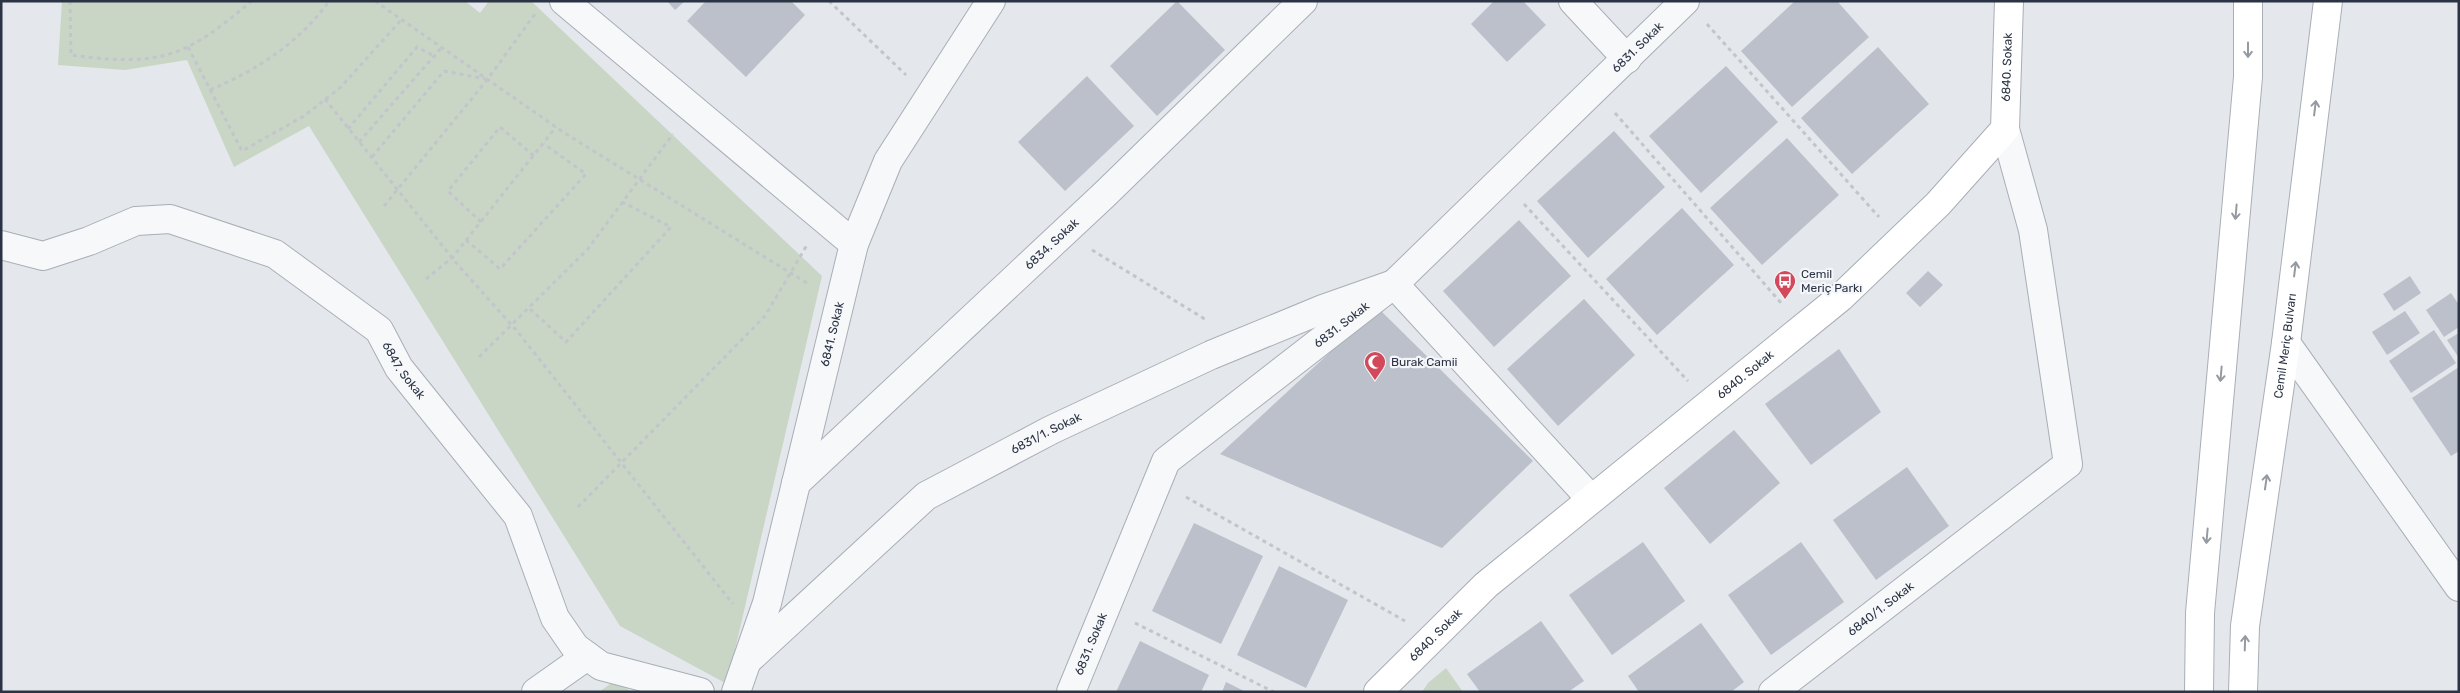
<svg xmlns="http://www.w3.org/2000/svg" width="2460" height="693" font-family="Rubik,sans-serif">
<style>
.green{fill:#c9d6c5}
.building{fill:#bbc0ca}
.lines{fill:none;stroke-linecap:round;stroke-linejoin:round}
.street-casing{stroke:#a9aeb7;stroke-width:30}
.secondary-casing{stroke:#a9aeb7;stroke-width:30}
.path{stroke:#c2c5cb;stroke-width:3;stroke-dasharray:4 4;stroke-linecap:butt}
.street{stroke:#f7f8fa;stroke-width:28}
.secondary{stroke:#fff;stroke-width:28}
.oneway{stroke:#959aa2}
.labels{text-anchor:middle;dominant-baseline:central;stroke-width:4.5;stroke-linejoin:round;paint-order:stroke}
.street-label{font-size:12px;fill:#2b3445;stroke:#f4f6f9}
.poi-label{font-size:12px;fill:#2b3445;stroke:#f4f6f9;text-anchor:start}
</style>
<rect width="100%" height="100%" fill="#e4e7ec"/>
<g class="green">
<polygon points="62,1 465,1 480,13 489,1 531,1 822,276 727,684 620,626 309,126 234,167 187,60 125,70 58,65"/>
<polygon points="1446,668 1463,692 1422,692 1428,683"/>
<polygon points="617,679 631,692 599,692"/>
</g>
<g class="building">
<polygon points="667,1 685,1 675,10"/>
<polygon points="706,1 791,1 805,15 746,77 687,21"/>
<polygon points="1177,1 1225,50 1157,116 1110,66"/>
<polygon points="1494,1 1523,1 1546,25 1507,62 1471,24"/>
<polygon points="1795,1 1837,1 1869,37 1792,107 1741,51"/>
<polygon points="1878,47 1929,104 1852,174 1801,118"/>
<polygon points="1726,66 1778,122 1701,193 1649,136"/>
<polygon points="1087,76 1134,126 1065,191 1018,142"/>
<polygon points="1614,131 1665,187 1588,258 1537,201"/>
<polygon points="1787,138 1839,195 1762,265 1710,208"/>
<polygon points="1682,208 1734,265 1657,335 1606,279"/>
<polygon points="1519,220 1571,276 1494,347 1443,291"/>
<polygon points="1928,271 1943,285 1920,307 1906,293"/>
<polygon points="2410,276 2421,293 2394,311 2383,294"/>
<polygon points="2451,293 2459,305 2459,327 2444,337 2426,310"/>
<polygon points="1584,299 1635,355 1558,426 1507,369"/>
<polygon points="1378,308 1533,461 1442,548 1220,454"/>
<polygon points="2405,311 2420,333 2387,355 2372,332"/>
<polygon points="2434,330 2456,363 2411,393 2389,361"/>
<polygon points="2459,333 2459,358 2447,340"/>
<polygon points="1839,349 1881,412 1811,465 1765,404"/>
<polygon points="2459,367 2459,451 2451,456 2412,398"/>
<polygon points="1734,430 1780,483 1710,544 1664,488"/>
<polygon points="1907,467 1949,526 1876,580 1833,520"/>
<polygon points="1194,523 1263,556 1221,644 1152,611"/>
<polygon points="1643,542 1685,601 1612,655 1569,595"/>
<polygon points="1801,542 1844,602 1771,655 1728,595"/>
<polygon points="1279,566 1348,600 1306,688 1237,655"/>
<polygon points="1541,621 1584,681 1568,692 1480,692 1467,674"/>
<polygon points="1701,623 1744,682 1731,692 1639,692 1628,676"/>
<polygon points="1140,641 1209,675 1201,692 1116,692"/>
<polygon points="1226,682 1246,692 1222,692"/>
</g>
<g class="lines">
<g class="street-casing">
<g id="street">
<polyline points="564,1 854,244"/>
<polyline points="1573,1 1627,59"/>
<path id="s1" d="M1 245 43 256 89 241 136 221 170 219 275 254 379 330 399 368 518 516 555 618 575 647 601 666 700 692"/>
<polyline points="2286,343 2459,587"/>
<path id="s2" d="M796 483 1104 195 1303 1"/>
<path id="s3" d="M747 661 926 496 1051 430 1211 355 1323 309 1394 284 1591 499"/>
<polyline points="536,692 587,656"/>
<path id="s4" d="M736 692 767 603 854 244 888 161 991 1"/>
<path id="s5" d="M1071 692 1166 461 1394 284 1685 1"/>
<path id="s6" d="M1773 692 2068 464 2033 230 2005 129"/>
</g>
</g>
<g class="secondary-casing">
<g id="secondary">
<path id="s7" d="M1378 692 1486 585 1841 297 1938 204 2005 129 2009 1"/>
<polyline points="2199,692 2200,613 2248,77 2248,1"/>
<path id="s8" d="M2243 692 2245 626 2286 343 2328 1"/>
</g>
</g>
<g class="path">
<path d="M70 1 71 55C109 60 154 65 189 46 212 35 232 17 252 1"/>
<polyline points="375,1 563,132 810,285"/>
<polyline points="829,1 906,75"/>
<polyline points="1707,24 1879,217"/>
<polyline points="188,47 242,151 304,116 341,87 402,19"/>
<path d="M210 90C257 70 299 43 329 1"/>
<polyline points="325,99 457,264 517,331 733,604"/>
<polyline points="1615,113 1782,304"/>
<polyline points="348,129 417,47 436,57"/>
<polyline points="359,142 442,47"/>
<polyline points="372,157 444,71 486,79"/>
<polyline points="1524,204 1688,381"/>
<polyline points="384,206 487,80 535,14"/>
<polyline points="481,222 448,191 500,127 534,156"/>
<polyline points="466,240 500,269 586,174 544,144"/>
<polyline points="1092,250 1208,321"/>
<polyline points="426,279 452,258 556,127"/>
<polyline points="530,309 566,342 671,227 622,202"/>
<polyline points="479,357 587,250 673,134"/>
<polyline points="1186,497 1405,621"/>
<polyline points="578,507 765,316 807,245"/>
<polyline points="1135,623 1274,692"/>
</g>
<use href="#street" class="street"/>
<use href="#secondary" class="secondary"/>
</g>
<defs><path id="oneway-shaft" d="M-6 0H5M1.5-3L5.5 0L1.5 3" fill="none" stroke-width="1.6" stroke-linecap="round" stroke-linejoin="round" transform="scale(1.25)"/></defs>
<g class="oneway">
<use href="#oneway-shaft" transform="translate(2248 50) rotate(90)"/>
<use href="#oneway-shaft" transform="translate(2315 108) rotate(-83)"/>
<use href="#oneway-shaft" transform="translate(2236 212) rotate(95)"/>
<use href="#oneway-shaft" transform="translate(2295 269) rotate(-83)"/>
<use href="#oneway-shaft" transform="translate(2221 374) rotate(95)"/>
<use href="#oneway-shaft" transform="translate(2266 482) rotate(-82)"/>
<use href="#oneway-shaft" transform="translate(2207 536) rotate(95)"/>
<use href="#oneway-shaft" transform="translate(2245 643) rotate(-88)"/>
</g>
<defs>
<g id="bus-pin" transform="scale(1.125)"><path d="M0 17L-7.5 6A9.5 9.5 0 1 1 7.5 6Z" fill="#d1495b" stroke="#f4f6f9"/><path d="M-5-6H5V4H4V6H2V4H-2V6H-4V4H-5ZM-3.5-4V0h7V-4ZM-3.5 1.2v1.5H-2V1.2ZM2 1.2v1.5H3.5V1.2Z" fill="#fff"/></g>
<g id="mosque-pin" transform="scale(1.125)"><path d="M0 17L-7.5 6A9.5 9.5 0 1 1 7.5 6Z" fill="#d1495b" stroke="#f4f6f9"/><path d="M3.5-4.9A6 6 0 1 0 3.5 4.9A5 5 0 1 1 3.5-4.9Z" fill="#fff"/></g>
</defs>
<g fill-rule="evenodd">
<use href="#bus-pin" x="1785" y="281"/>
<use href="#mosque-pin" x="1375" y="362"/>
</g>
<g class="labels">
<g class="street-label">
<text stroke="none"><textPath href="#s5" startOffset="878">6831. Sokak</textPath></text>
<text stroke="none"><textPath href="#s7" startOffset="906">6840. Sokak</textPath></text>
<text stroke="none"><textPath href="#s2" startOffset="350">6834. Sokak</textPath></text>
<text stroke="none"><textPath href="#s5" startOffset="472">6831. Sokak</textPath></text>
<text stroke="none"><textPath href="#s4" startOffset="371">6841. Sokak</textPath></text>
<text stroke="none"><textPath href="#s8" startOffset="349">Cemil Meriç Bulvarı</textPath></text>
<text stroke="none"><textPath href="#s1" startOffset="464">6847. Sokak</textPath></text>
<text stroke="none"><textPath href="#s7" startOffset="486">6840. Sokak</textPath></text>
<text stroke="none"><textPath href="#s3" startOffset="379">6831/1. Sokak</textPath></text>
<text stroke="none"><textPath href="#s6" startOffset="136">6840/1. Sokak</textPath></text>
<text stroke="none"><textPath href="#s7" startOffset="81">6840. Sokak</textPath></text>
<text stroke="none"><textPath href="#s5" startOffset="52">6831. Sokak</textPath></text>
</g>
<g class="poi-label">
<text x="1801" y="274">Cemil<tspan x="1801" dy="14">Meriç Parkı</tspan></text>
<text x="1391" y="362">Burak Camii</text>
</g>
</g>
<rect width="2460" height="693" fill="none" stroke="#2b3445" stroke-width="5"/>
</svg>
